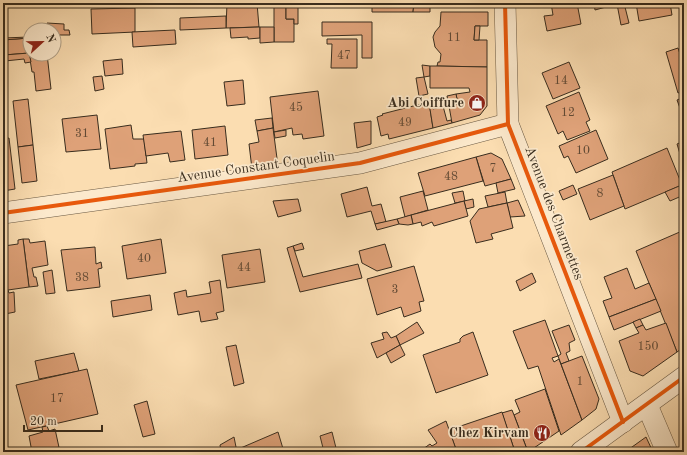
<svg xmlns="http://www.w3.org/2000/svg" width="687" height="455" font-family="'Old Standard TT',serif">
<style>
.building{fill:#dea178;stroke:#392d1e}
.lines{fill:none;stroke-linecap:round;stroke-linejoin:round}
.minor-casing{stroke:#6a5943;stroke-width:22}
.minor{stroke:#fce9cc;stroke-width:21}
.cycleway-casing{stroke:#fce9cc;stroke-width:6}
.cycleway{stroke:#e8590c;stroke-width:4}
.labels{text-anchor:middle;dominant-baseline:central;stroke-width:3.5;stroke-linejoin:round;paint-order:stroke}
.number-label{font-size:12px;fill:#624a34}
.poi-label{font-size:14px;font-weight:bold;fill:#392d1e;stroke:#fce9cc;text-anchor:end}
.street-label{font-size:14px;fill:#392d1e;stroke:#fce9cc}
</style>
<rect width="100%" height="100%" fill="#fbddb1"/>
<filter id="stains"><feTurbulence type="fractalNoise" baseFrequency=".005" numOctaves="4"/><feColorMatrix values="0 0 0 0 .2 0 0 0 0 .09 0 0 0 0 .02 0 0 0 .5 -.17"/></filter>
<radialGradient id="worn" r=".72"><stop offset=".6" stop-color="#630" stop-opacity="0"/><stop offset="1" stop-color="#630" stop-opacity=".3"/></radialGradient>
<g class="building">
<polygon points="227,3 257,3 259,27 226,28"/>
<polygon points="274,3 286,3 286,19 294,19 294,42 274,42"/>
<polygon points="286,3 298,3 298,24 294,24 294,19 286,19"/>
<polygon points="372,3 414,3 413,12 372,12"/>
<polygon points="414,3 430,3 430,12 413,12"/>
<polygon points="551,3 577,3 581,24 547,31 544,16 553,15"/>
<polygon points="594,3 624,3 629,23 621,25 617,4 595,10"/>
<polygon points="636,3 670,3 672,15 639,21"/>
<polygon points="135,8 135,32 92,34 91,9"/>
<polygon points="441,12 488,12 488,26 475,26 474,40 487,40 487,67 437,66 438,62 440,62 441,54 435,47 433,37 435,32 440,26"/>
<polygon points="226,16 226,28 180,30 180,18"/>
<polygon points="322,22 372,22 372,58 362,58 362,35 322,36"/>
<polygon points="47,23 64,24 64,30 69,30 70,35 54,35 54,30 47,30"/>
<polygon points="475,26 480,26 479,40 474,40"/>
<polygon points="259,27 260,27 260,38 248,39 248,37 231,38 230,28"/>
<polygon points="260,27 274,27 274,42 260,43"/>
<polygon points="175,30 176,44 133,47 132,32"/>
<polygon points="30,36 30,54 47,54 51,89 36,91 34,72 32,72 29,53 4,55 3,40 29,38 29,37"/>
<polygon points="29,37 29,38 3,40 3,38"/>
<polygon points="327,39 357,39 357,68 331,68 332,44 327,44"/>
<polygon points="678,48 684,66 684,91 678,93 666,52"/>
<polygon points="29,53 31,62 25,63 24,59 5,61 4,55"/>
<polygon points="122,59 123,74 105,76 103,61"/>
<polygon points="569,62 580,88 553,99 542,73"/>
<polygon points="422,65 430,66 430,76 424,77"/>
<polygon points="430,66 437,66 487,67 487,106 480,115 452,123 449,106 458,104 456,94 470,92 469,88 430,88"/>
<polygon points="102,76 104,89 95,91 93,77"/>
<polygon points="424,77 428,94 419,96 416,78"/>
<polygon points="243,80 245,104 227,106 224,82"/>
<polygon points="318,91 324,136 303,139 302,134 293,135 292,128 274,132 270,97"/>
<polygon points="579,92 590,120 586,122 590,131 567,140 563,131 558,134 546,106"/>
<polygon points="456,94 458,104 449,106 447,96"/>
<polygon points="684,97 684,119 677,100"/>
<polygon points="28,99 33,145 18,147 13,101"/>
<polygon points="429,102 433,128 389,139 388,134 381,136 377,117 383,115 382,114"/>
<polygon points="429,103 431,103 433,109 443,106 447,121 451,120 452,123 433,128"/>
<polygon points="97,115 101,149 66,152 62,119"/>
<polygon points="272,118 273,128 257,131 255,120"/>
<polygon points="371,121 371,144 357,148 354,123"/>
<polygon points="131,125 133,139 144,139 147,163 135,164 135,166 110,169 105,129"/>
<polygon points="225,126 228,155 195,159 192,130"/>
<polygon points="273,128 278,166 252,169 249,144 259,142 257,131"/>
<polygon points="286,130 286,136 275,138 274,132"/>
<polygon points="596,130 608,159 576,173 568,156 564,158 559,146"/>
<polygon points="181,131 185,160 170,162 168,153 146,156 143,135"/>
<polygon points="9,138 15,189 3,191 3,139"/>
<polygon points="684,141 684,153 680,154 677,144"/>
<polygon points="33,145 37,181 22,183 18,147"/>
<polygon points="667,148 682,185 625,209 612,172"/>
<polygon points="491,153 502,159 511,179 485,186 476,157"/>
<polygon points="476,157 483,181 425,196 418,173"/>
<polygon points="613,175 624,206 590,220 578,189"/>
<polygon points="511,179 515,189 498,193 496,183"/>
<polygon points="684,184 684,195 670,201 665,192"/>
<polygon points="573,185 577,194 563,200 559,191"/>
<polygon points="367,187 372,206 381,204 386,222 375,224 371,211 347,217 341,194"/>
<polygon points="423,191 428,210 405,217 400,197"/>
<polygon points="463,191 465,201 455,203 452,193"/>
<polygon points="505,192 507,203 488,207 485,196"/>
<polygon points="298,199 301,211 278,217 273,201"/>
<polygon points="473,199 474,207 466,209 464,201"/>
<polygon points="518,200 525,216 510,217 507,203"/>
<polygon points="464,201 468,216 434,226 432,222 422,226 421,222 413,224 411,215"/>
<polygon points="507,203 513,228 491,234 493,239 476,243 470,221 479,209"/>
<polygon points="411,215 413,224 408,225 399,224 397,219"/>
<polygon points="397,219 399,224 377,230 375,224"/>
<polygon points="682,231 684,234 684,347 677,352 636,251"/>
<polygon points="23,239 29,239 30,243 45,241 48,265 32,268 34,277 36,277 38,286 29,287"/>
<polygon points="23,239 29,287 8,290 9,293 14,292 15,312 5,314 3,300 3,243 4,246 18,244 18,240"/>
<polygon points="161,239 166,273 127,279 122,246"/>
<polygon points="302,243 304,249 295,251 293,246"/>
<polygon points="385,244 392,267 377,271 362,263 359,251"/>
<polygon points="293,246 303,277 358,264 362,278 300,292 287,248"/>
<polygon points="95,247 96,264 101,262 102,268 98,269 100,287 67,291 61,250"/>
<polygon points="260,249 265,282 227,288 222,255"/>
<polygon points="414,266 424,301 419,302 421,311 404,317 401,307 377,315 367,279"/>
<polygon points="627,268 635,289 649,283 656,299 609,317 603,301 612,298 604,277"/>
<polygon points="52,270 55,293 46,294 43,272"/>
<polygon points="532,273 536,282 520,291 516,281"/>
<polygon points="220,280 224,311 216,313 218,319 201,322 199,311 178,315 174,293 186,290 187,297 211,293 209,282"/>
<polygon points="150,295 152,310 113,317 111,301"/>
<polygon points="656,299 661,311 614,330 609,317"/>
<polygon points="640,319 643,325 636,328 633,322"/>
<polygon points="545,320 558,356 552,358 554,362 559,359 582,420 561,435 538,366 528,369 513,331"/>
<polygon points="417,322 424,333 400,345 396,336"/>
<polygon points="666,323 677,352 643,376 630,371 619,341 639,333 636,328 643,325 646,330"/>
<polygon points="569,325 575,340 569,343 570,351 566,353 569,361 561,364 558,356 561,354 552,331"/>
<polygon points="387,332 391,338 396,336 400,345 377,358 371,343 384,339 382,333"/>
<polygon points="473,332 488,375 436,393 423,355 460,342 460,339 463,336"/>
<polygon points="236,345 244,383 234,386 226,347"/>
<polygon points="400,345 405,355 391,363 386,353"/>
<polygon points="74,353 79,371 39,379 35,361"/>
<polygon points="582,356 599,399 596,409 582,420 561,364"/>
<polygon points="87,369 98,414 28,430 16,385"/>
<polygon points="545,389 559,431 528,452 514,415 520,412 515,400"/>
<polygon points="147,401 155,434 143,437 134,405"/>
<polygon points="512,410 514,415 528,452 515,452 502,413"/>
<polygon points="502,412 515,452 457,452 449,430"/>
<polygon points="446,421 457,452 425,452 423,449 430,444 432,446 437,443 428,430"/>
<polygon points="47,426 49,431 55,429 60,452 32,452 29,436 43,432 42,427"/>
<polygon points="278,432 284,452 237,452 236,450"/>
<polygon points="332,432 337,452 324,452 320,436"/>
<polygon points="234,437 237,452 221,452 220,445"/>
<polygon points="646,437 653,452 625,452"/>
</g>
<g class="lines">
<g class="minor-casing">
<g id="minor">
<polyline points="505,3 508,124 623,422"/>
<polyline points="3,213 360,163 508,124"/>
<polyline points="647,405 667,452"/>
<polyline points="581,452 684,377"/>
</g>
</g>
<use href="#minor" class="minor"/>
<g class="cycleway-casing">
<g id="cycleway">
<polyline points="505,3 508,124 623,422"/>
<polyline points="3,213 360,163 508,124"/>
<polyline points="581,452 684,377"/>
</g>
</g>
<use href="#cycleway" class="cycleway"/>
</g>
<defs>
<g id="shop-disc" transform="scale(0.9)"><circle r="9.5" fill="#8f2418" stroke="#fce9cc"/><path d="M-5-2.5h2.3a2.7 3.5 0 0 1 5.4 0H5L5.5 6h-11ZM-1.5-2.5h3a1.5 2.3 0 0 0-3 0Z" fill="#fff"/></g>
<g id="restaurant-disc" transform="scale(0.9)"><circle r="9.5" fill="#8f2418" stroke="#fce9cc"/><path d="M-5-6h1v4h1v-4h1v4h1v-4h1v5L-1.5 .5V6h-2V.5L-5-1ZM5-6V6H3V1.5H1.5Q1.5-4 5-6Z" fill="#fff"/></g>
</defs>
<g fill-rule="evenodd">
<use href="#shop-disc" x="477" y="103"/>
<use href="#restaurant-disc" x="542" y="433"/>
</g>
<g class="labels">
<g class="number-label">
<text x="454" y="38">11</text>
<text x="344" y="56">47</text>
<text x="561" y="81">14</text>
<text x="296" y="108">45</text>
<text x="568" y="113">12</text>
<text x="405" y="123">49</text>
<text x="82" y="134">31</text>
<text x="210" y="143">41</text>
<text x="583" y="151">10</text>
<text x="493" y="169">7</text>
<text x="451" y="177">48</text>
<text x="600" y="194">8</text>
<text x="144" y="259">40</text>
<text x="244" y="268">44</text>
<text x="82" y="278">38</text>
<text x="395" y="290">3</text>
<text x="648" y="347">150</text>
<text x="580" y="382">1</text>
<text x="57" y="399">17</text>
</g>
<g class="poi-label">
<text x="464" y="103">Abi Coiffure</text>
<text x="529" y="433">Chez Kirvam</text>
</g>
<g class="street-label">
<text transform="translate(256 167) rotate(-8)">Avenue Constant Coquelin</text>
<text transform="translate(554 213) rotate(69)">Avenue des Charmettes</text>
</g>
</g>
<rect width="687" height="455" fill="none" stroke="#fbddb1" stroke-width="16"/>
<rect x="4" y="4" width="679" height="447" fill="none" stroke="#392d1e" stroke-width="2"/>
<rect x="8" y="8" width="671" height="439" fill="none" stroke="#392d1e"/>
<g transform="translate(42 42) rotate(68)"><circle r="19" fill="#fce9cc" stroke="#ae9e86"/>
<path d="M0-3L7 15L0 10L-7 15Z" fill="#8f2418"/>
<text y="-6" font-size="11" font-weight="bold" text-anchor="middle" fill="#392d1e">N</text>
</g>
<path d="M24 425v6h78v-6" fill="none" stroke="#392d1e" stroke-width="2"/>
<text x="30" y="425" font-size="12" fill="#392d1e" stroke="#fce9cc" stroke-width="3" paint-order="stroke">20 m</text>
<rect width="100%" height="100%" filter="url(#stains)"/>
<rect width="100%" height="100%" fill="url(#worn)"/>
</svg>
